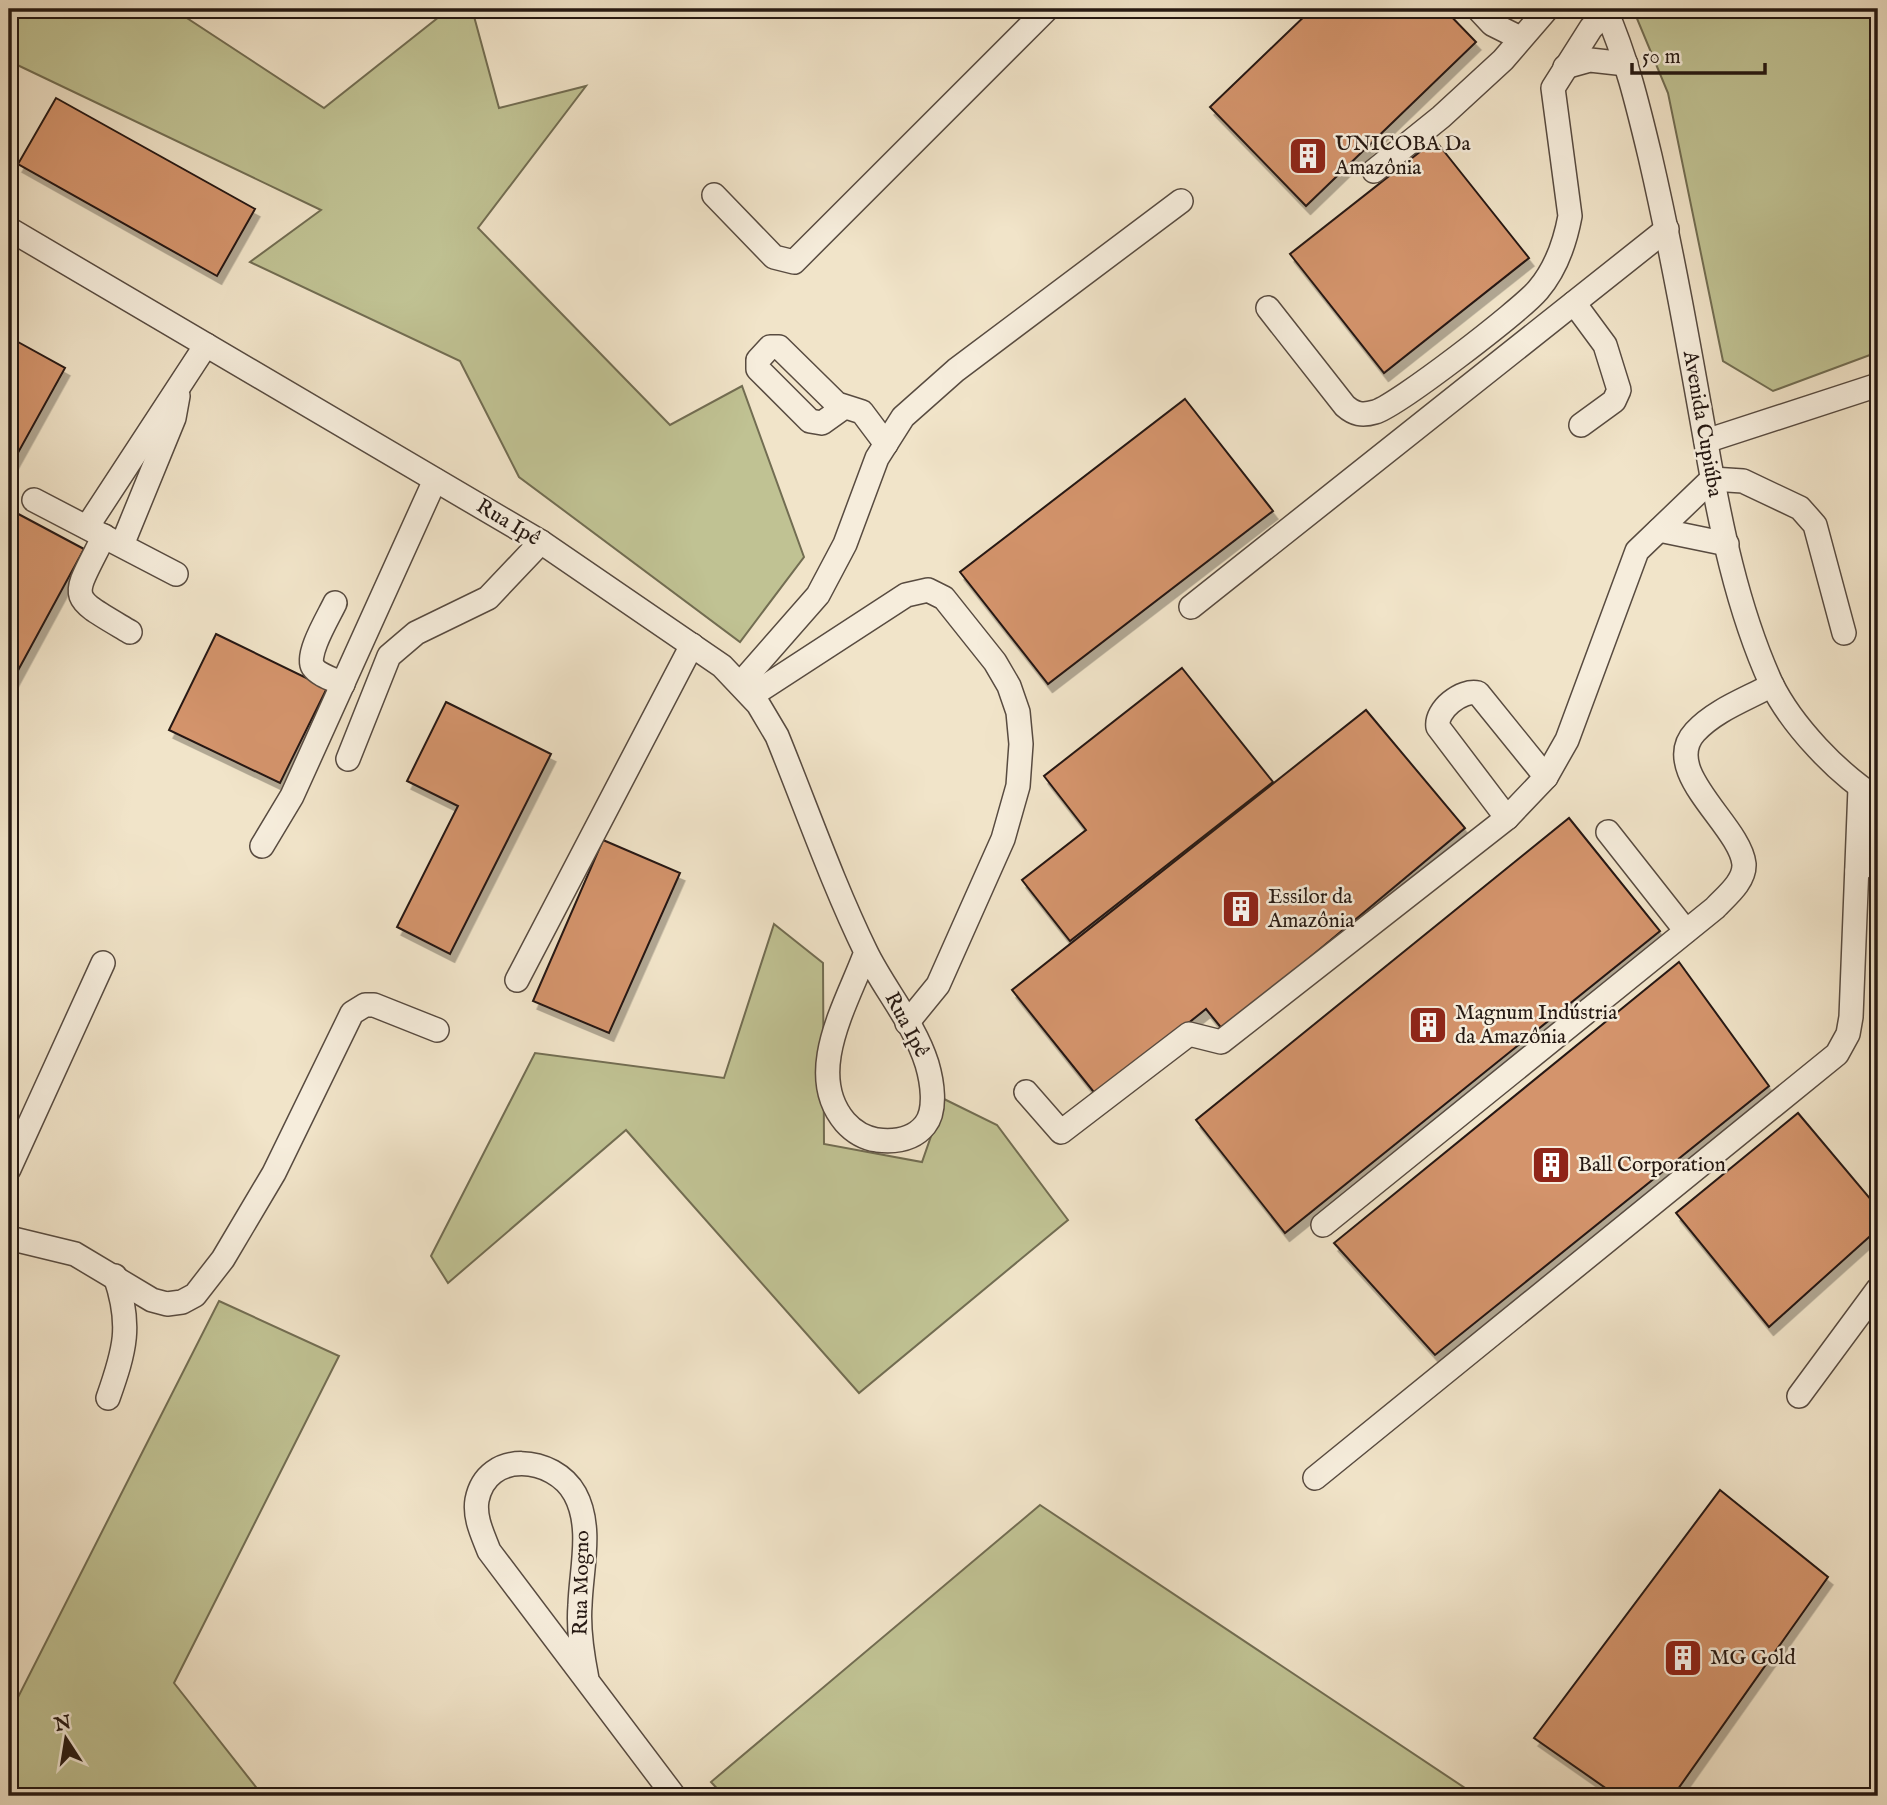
<svg xmlns="http://www.w3.org/2000/svg" width="1887" height="1805" font-family="'IM FELL English',serif">
<style>
.green{fill:#c0c293;stroke:#726d52;stroke-width:2}
.building{fill:#d4946c;stroke:#251812;stroke-width:2;filter:url(#shadow)}
.lines{fill:none;stroke-linecap:round;stroke-linejoin:round}
.minor-casing{stroke:#584b40;stroke-width:26}
.minor{stroke:#f6eddc;stroke-width:23}
.labels{text-anchor:middle;dominant-baseline:central;stroke-width:5;stroke-linejoin:round;paint-order:stroke}
.poi-label{font-size:21px;fill:#251812;stroke:#f6eddc;text-anchor:start}
.street-label{font-size:21px;fill:#251812;stroke:#f6eddc}
</style>
<defs>
<filter id="shadow"><feDropShadow dx="4.5" dy="8" stdDeviation="0" flood-color="#0004"/></filter>
</defs>
<rect width="100%" height="100%" fill="#f1e4c9"/>
<filter id="stains"><feTurbulence type="fractalNoise" baseFrequency=".00286" numOctaves="4"/><feColorMatrix values="0 0 0 0 .2 0 0 0 0 .09 0 0 0 0 .02 0 0 0 .5 -.17"/></filter>
<radialGradient id="worn" r=".72"><stop offset=".6" stop-color="#630" stop-opacity="0"/><stop offset="1" stop-color="#630" stop-opacity=".3"/></radialGradient>
<g class="green">
<polygon points="9,9 173,9 324,108 449,9 472,9 499,108 586,86 478,228 670,425 742,386 804,557 740,642 519,477 460,361 250,262 321,210 9,61"/>
<polygon points="1633,9 1878,9 1878,352 1773,391 1723,361 1668,93"/>
<polygon points="774,924 823,963 824,1144 922,1162 944,1099 997,1125 1068,1220 859,1393 626,1130 448,1283 431,1256 535,1053 724,1078"/>
<polygon points="219,1301 339,1356 174,1683 263,1796 9,1796 9,1715"/>
<polygon points="1040,1505 1477,1796 724,1796 711,1782"/>
</g>
<g class="building">
<polygon points="1312,9 1444,9 1476,42 1306,206 1210,107"/>
<polygon points="56,98 255,209 217,276 18,164"/>
<polygon points="1435,140 1529,258 1384,373 1290,254"/>
<polygon points="9,337 65,368 9,469"/>
<polygon points="1185,399 1273,511 1048,684 960,572"/>
<polygon points="9,509 84,549 9,687"/>
<polygon points="216,634 327,688 280,783 169,730"/>
<polygon points="1182,668 1273,782 1070,941 1022,880 1086,830 1044,776"/>
<polygon points="446,702 551,754 450,954 397,927 458,806 407,781"/>
<polygon points="1366,710 1465,828 1223,1030 1206,1009 1097,1096 1012,990"/>
<polygon points="1569,818 1660,931 1285,1233 1196,1120"/>
<polygon points="603,840 680,873 609,1033 533,1001"/>
<polygon points="1679,962 1769,1086 1435,1355 1334,1243"/>
<polygon points="1798,1113 1878,1208 1878,1229 1769,1327 1676,1213"/>
<polygon points="1720,1490 1828,1577 1673,1796 1617,1796 1534,1738"/>
</g>
<g class="lines">
<g class="minor-casing">
<g id="minor">
<polyline points="1478,9 1492,24 1520,38"/>
<path d="M1605 9C1626 56 1638 106 1650 156 1672 251 1689 347 1706 443 1720 523 1737 608 1771 683 1792 726 1838 774 1878 799"/>
<polyline points="1565,67 1590,60 1626,64"/>
<polyline points="1374,171 1441,117 1503,60 1547,9"/>
<polyline points="714,195 774,257 794,262 1047,9"/>
<path d="M9 229 541 542 722 666 758 704 777 736C806 807 832 882 866 952 884 989 914 1023 927 1064 932 1081 937 1110 925 1125 913 1140 894 1142 877 1140 864 1138 853 1131 845 1122 803 1073 848 1002 866 952"/>
<polyline points="1574,303 1605,345 1619,390 1614,401 1581,425"/>
<path d="M1268 308 1345 406C1354 414 1362 416 1375 412 1397 406 1521 310 1538 290 1556 269 1565 243 1570 216L1553 88 1591 28 1607 12"/>
<polyline points="843,408 822,423 810,421 758,369 758,360 770,347 779,347 837,404 862,412 886,444"/>
<polyline points="1706,441 1878,385"/>
<polyline points="34,500 176,574"/>
<polyline points="87,527 206,345"/>
<polyline points="1659,530 1727,544"/>
<path d="M104 536C71 602 66 594 130 632"/>
<polyline points="122,545 174,418 178,396"/>
<path d="M335 603C329 616 305 655 313 667 318 675 335 680 343 684"/>
<polyline points="1191,607 1667,229"/>
<polyline points="740,684 818,595 845,544 877,458 903,417 956,370 1181,201"/>
<polyline points="751,696 906,595 928,590 944,598 995,662 1009,686 1018,712 1021,744 1018,786 1003,839 938,985 907,1023"/>
<polyline points="348,759 389,656 416,633 488,598 541,542"/>
<path d="M1507 818 1438 727C1435 710 1462 689 1478 693L1546 777"/>
<polyline points="1608,832 1686,931"/>
<polyline points="262,846 292,796 435,480"/>
<polyline points="1857,871 1878,857"/>
<polyline points="517,980 692,645"/>
<polyline points="1026,1092 1061,1132 1189,1034 1221,1042 1507,818 1546,777 1567,740 1637,551 1712,479 1743,481 1800,508 1815,525 1844,633"/>
<polyline points="9,1169 103,963"/>
<path d="M1323 1225 1715 908C1725 897 1745 882 1744 864 1740 825 1659 771 1695 732 1715 710 1747 699 1772 685"/>
<polyline points="9,1238 75,1254 152,1300 167,1304 182,1302 195,1295 223,1259 274,1173 352,1013 365,1005 374,1005 437,1030"/>
<polyline points="1799,1396 1878,1289"/>
<path d="M108 1398C125 1350 132 1325 115 1276"/>
<polyline points="1315,1478 1837,1054 1848,1034 1851,1017 1860,788"/>
<path d="M587 1679C582 1654 578 1630 580 1605 581 1570 593 1527 575 1494 554 1456 487 1449 477 1500 474 1518 483 1535 489 1551L674 1796"/>
</g>
</g>
<use href="#minor" class="minor"/>
</g>
<defs>
<g id="building-square" transform="scale(2.0125)"><rect x="-9" y="-9" width="18" height="18" rx="4" fill="#8f2418" stroke="#f6eddc"/><path d="M-4-6H4V6H1V3H-1V6H-4ZM-2.5-4.3h1.7v1.8h-1.7ZM.8-4.3h1.7v1.8H.8ZM-2.5-1h1.7V.8h-1.7ZM.8-1h1.7V.8H.8Z" fill="#fff"/></g>
</defs>
<g fill-rule="evenodd">
<use href="#building-square" x="1308" y="156"/>
<use href="#building-square" x="1241" y="909"/>
<use href="#building-square" x="1428" y="1025"/>
<use href="#building-square" x="1551" y="1165"/>
<use href="#building-square" x="1683" y="1658"/>
</g>
<g class="labels">
<g class="poi-label">
<text x="1335" y="144">UNICOBA Da<tspan x="1335" dy="24">Amazônia</tspan></text>
<text x="1268" y="897">Essilor da<tspan x="1268" dy="24">Amazônia</tspan></text>
<text x="1455" y="1013">Magnum Indústria<tspan x="1455" dy="24">da Amazônia</tspan></text>
<text x="1578" y="1165">Ball Corporation</text>
<text x="1710" y="1658">MG Gold</text>
</g>
<g class="street-label">
<text transform="translate(1702 424) rotate(80)">Avenida Cupiúba</text>
<text transform="translate(508 523) rotate(31)">Rua Ipê</text>
<text transform="translate(906 1025) rotate(62)">Rua Ipê</text>
<text transform="translate(582 1583) rotate(-89)">Rua Mogno</text>
</g>
</g>
<rect width="1887" height="1805" fill="none" stroke="#f1e4c9" stroke-width="35"/>
<rect x="10" y="10" width="1866" height="1784" fill="none" stroke="#251812" stroke-width="3.5"/>
<rect x="18" y="18" width="1852" height="1770" fill="none" stroke="#251812" stroke-width="2"/>
<g transform="translate(66 1739) rotate(348)" stroke="#f6eddc" stroke-width="5" paint-order="stroke">
<path d="M0-5L12 26L0 18L-12 26Z" fill="#251812"/>
<text y="-10" font-size="19" font-weight="bold" text-anchor="middle" fill="#251812">N</text>
</g>
<path d="M1632 63v10h133v-10" fill="none" stroke="#251812" stroke-width="3.5"/>
<text x="1642" y="63" font-size="21" fill="#251812" stroke="#f6eddc" stroke-width="5" paint-order="stroke">50 m</text>
<rect width="100%" height="100%" filter="url(#stains)"/>
<rect width="100%" height="100%" fill="url(#worn)"/>
</svg>
